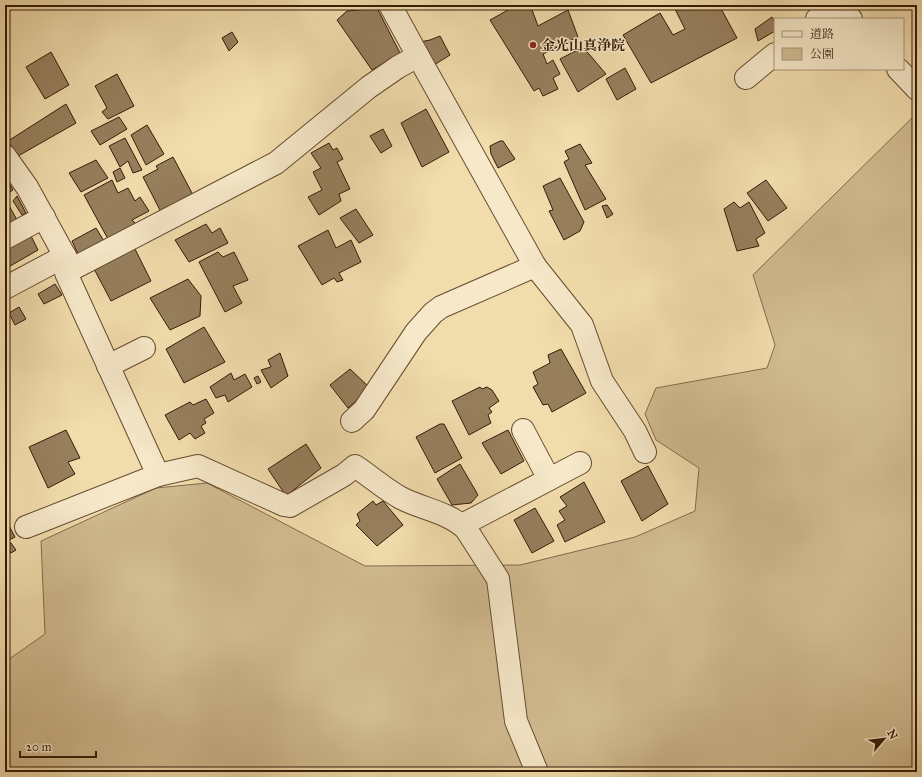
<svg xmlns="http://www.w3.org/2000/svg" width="922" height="777" font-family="'IM FELL Great Primer','Noto Serif JP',serif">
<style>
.green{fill:#d1bb90;stroke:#846b4c}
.building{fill:#977f5d;stroke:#361b07}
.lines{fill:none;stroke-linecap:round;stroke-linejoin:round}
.minor-casing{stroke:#654b30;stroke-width:24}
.minor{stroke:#f6e8c9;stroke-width:22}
.poi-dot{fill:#8f2418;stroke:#f6e8c9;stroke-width:1.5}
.labels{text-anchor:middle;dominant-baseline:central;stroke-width:3;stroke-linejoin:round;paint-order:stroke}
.poi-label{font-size:14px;font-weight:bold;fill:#361b07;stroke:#f6e8c9;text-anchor:start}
</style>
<rect width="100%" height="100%" fill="#f1dcac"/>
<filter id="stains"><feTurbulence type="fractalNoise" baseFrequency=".005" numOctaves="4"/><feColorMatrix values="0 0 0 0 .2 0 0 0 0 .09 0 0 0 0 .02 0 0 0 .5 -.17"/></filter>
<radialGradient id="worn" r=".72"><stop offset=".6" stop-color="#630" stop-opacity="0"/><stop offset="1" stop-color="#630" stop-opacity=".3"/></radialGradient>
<polygon class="green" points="917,113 917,772 5,772 5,662 45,634 41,541 156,488 207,483 365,566 520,565 635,537 695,511 699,468 656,440 645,414 656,388 767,368 775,345 753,275"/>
<g class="building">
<polygon points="297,5 306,5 299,10"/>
<polygon points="344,5 368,5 346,8"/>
<polygon points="517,5 535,5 531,7 538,26 568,10 578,37 543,54 547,64 553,60 560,74 553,78 558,89 543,96 539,88 534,91 490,20"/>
<polygon points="673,5 719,5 737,38 651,83 623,35 660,13 673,35 685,29"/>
<polygon points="377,8 400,53 372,70 337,20 347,11"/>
<polygon points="772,17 775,23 775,31 758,41 755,29"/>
<polygon points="232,32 238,42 229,51 222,38"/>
<polygon points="440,36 450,55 434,65 420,42 430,40"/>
<polygon points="583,47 606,74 578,92 560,59"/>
<polygon points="51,52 69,85 45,99 26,67"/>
<polygon points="625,68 636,89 617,100 606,79"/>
<polygon points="117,74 134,106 108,119 102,112 107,108 95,86"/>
<polygon points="66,104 76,123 18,156 8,141"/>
<polygon points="426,109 449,152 422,167 401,123"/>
<polygon points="119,117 127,129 100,145 91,131"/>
<polygon points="147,125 164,154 146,165 131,135"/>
<polygon points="383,129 392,146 381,153 370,136"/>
<polygon points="125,138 142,170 133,173 128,161 120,167 109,146"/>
<polygon points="500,141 503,141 515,159 498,168 491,154 490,146"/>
<polygon points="329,143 333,150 337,148 343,159 337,162 350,189 339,194 341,201 319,215 308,197 322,190 313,172 321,168 311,153"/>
<polygon points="580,144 592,163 585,165 606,199 585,210 564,162 569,159 565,151"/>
<polygon points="173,157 193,195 161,212 143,177 158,169 156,166"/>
<polygon points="96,160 108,178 81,192 69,173"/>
<polygon points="120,168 125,178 117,182 113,172"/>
<polygon points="5,176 13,190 5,195"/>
<polygon points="560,178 584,222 580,231 564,240 549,211 553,210 543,186"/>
<polygon points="112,180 118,193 128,188 135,201 140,197 149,211 132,220 136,224 108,239 84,195"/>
<polygon points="766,180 787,208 768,221 747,193"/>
<polygon points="17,196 26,213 22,215 13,201"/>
<polygon points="7,202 17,220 5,226 5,203"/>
<polygon points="734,202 740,208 749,202 765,233 756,239 759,246 737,251 724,209"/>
<polygon points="607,205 613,214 607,218 602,206"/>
<polygon points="356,209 373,235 359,243 340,218"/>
<polygon points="206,224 212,233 220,228 228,243 189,262 175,240"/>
<polygon points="96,228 104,241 78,254 72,241"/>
<polygon points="328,230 336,248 351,240 361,262 339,273 343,280 337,282 334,278 322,285 298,246"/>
<polygon points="29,232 38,250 5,269 5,246"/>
<polygon points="133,245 151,281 111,301 93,267"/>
<polygon points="218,252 223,257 234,252 248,280 233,286 242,303 225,312 199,262"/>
<polygon points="188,279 201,296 200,316 170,330 150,298"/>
<polygon points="55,284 62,295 44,304 38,294"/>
<polygon points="19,307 26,319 15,325 9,313"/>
<polygon points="204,327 225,362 184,383 166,349"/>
<polygon points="561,349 586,393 552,412 548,404 543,405 533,387 538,384 533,372 550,363 548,355"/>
<polygon points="280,353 288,376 271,388 261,370 271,367 268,360"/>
<polygon points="350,369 370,388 348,408 330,385"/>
<polygon points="231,373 234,380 245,374 252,387 228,402 225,395 216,398 210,387"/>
<polygon points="258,376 261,382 257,384 254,378"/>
<polygon points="480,387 482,389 487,387 492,390 499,401 489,408 492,412 488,415 491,423 469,435 452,401"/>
<polygon points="206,399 214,413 204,419 206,423 201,426 205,433 195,439 190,433 179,440 165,415 190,402 193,405"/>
<polygon points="440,424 444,424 462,458 435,473 416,437"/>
<polygon points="66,430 80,458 68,462 75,474 48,488 29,447"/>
<polygon points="508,430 524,461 501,474 482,443"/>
<polygon points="306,444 321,468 286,496 268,469"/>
<polygon points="460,464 478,495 471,503 452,505 437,479"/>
<polygon points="648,466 668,504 642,521 621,481"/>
<polygon points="584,482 605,522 565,542 557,525 565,520 559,511 567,506 560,497"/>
<polygon points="373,501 376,505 383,501 403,525 377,546 356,525 360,521 357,514"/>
<polygon points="535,508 554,541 532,553 514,520"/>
<polygon points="9,526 15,537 5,542 5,528"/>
<polygon points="11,543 16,550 11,553 6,546"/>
<polygon points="5,553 10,572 5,574"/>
</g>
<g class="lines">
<g class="minor-casing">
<g id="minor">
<polyline points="838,5 851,19"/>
<polyline points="817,19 834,5"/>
<polyline points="418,56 535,266 582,325 602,381 635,431 645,452"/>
<polyline points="898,69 917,89"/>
<polyline points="746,78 775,54"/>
<polyline points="5,156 27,187 72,269 276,163 369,87 398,67 418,56 390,5"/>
<polyline points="5,238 44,217"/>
<polyline points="72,269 66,273 158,475"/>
<polyline points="5,288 65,256"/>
<polyline points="108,366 144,348"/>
<polyline points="352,421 364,410 416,332 433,313 441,307 535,266"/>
<polyline points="523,430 549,479"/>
<polyline points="462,525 580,463"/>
<path d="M26 527 158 475 198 466 284 505 290 506 344 475 355 466C370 476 385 489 401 498 422 509 448 512 466 529L498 579 516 721 537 772"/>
</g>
</g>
<use href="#minor" class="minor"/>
</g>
<circle class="poi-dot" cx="533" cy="45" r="4"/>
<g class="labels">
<g class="poi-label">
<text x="541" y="45">金光山真浄院</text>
</g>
</g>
<rect width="922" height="777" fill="none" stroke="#f1dcac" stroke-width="20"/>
<rect x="6" y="6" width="910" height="765" fill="none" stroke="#361b07" stroke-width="2"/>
<rect x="10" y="10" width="902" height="757" fill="none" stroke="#361b07"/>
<rect x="774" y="18" width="130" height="52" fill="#f6e8c9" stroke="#a9967b"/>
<rect x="782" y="31" width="20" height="6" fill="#f6e8c9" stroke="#a9967b"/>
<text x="810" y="38" font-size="12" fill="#361b07">道路</text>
<rect x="782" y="48" width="20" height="12" fill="#d1bb90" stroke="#a9967b"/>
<text x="810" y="58" font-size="12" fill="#361b07">公園</text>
<g transform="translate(884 739) rotate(62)" stroke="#f6e8c9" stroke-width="3" paint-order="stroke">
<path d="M0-3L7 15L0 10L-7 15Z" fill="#361b07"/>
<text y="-6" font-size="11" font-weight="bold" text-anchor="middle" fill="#361b07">N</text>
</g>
<path d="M20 751v6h76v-6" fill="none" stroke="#361b07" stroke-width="2"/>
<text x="26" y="751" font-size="12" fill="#361b07" stroke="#f6e8c9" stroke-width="3" paint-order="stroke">20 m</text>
<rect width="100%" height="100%" filter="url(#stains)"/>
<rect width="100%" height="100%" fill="url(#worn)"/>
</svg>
